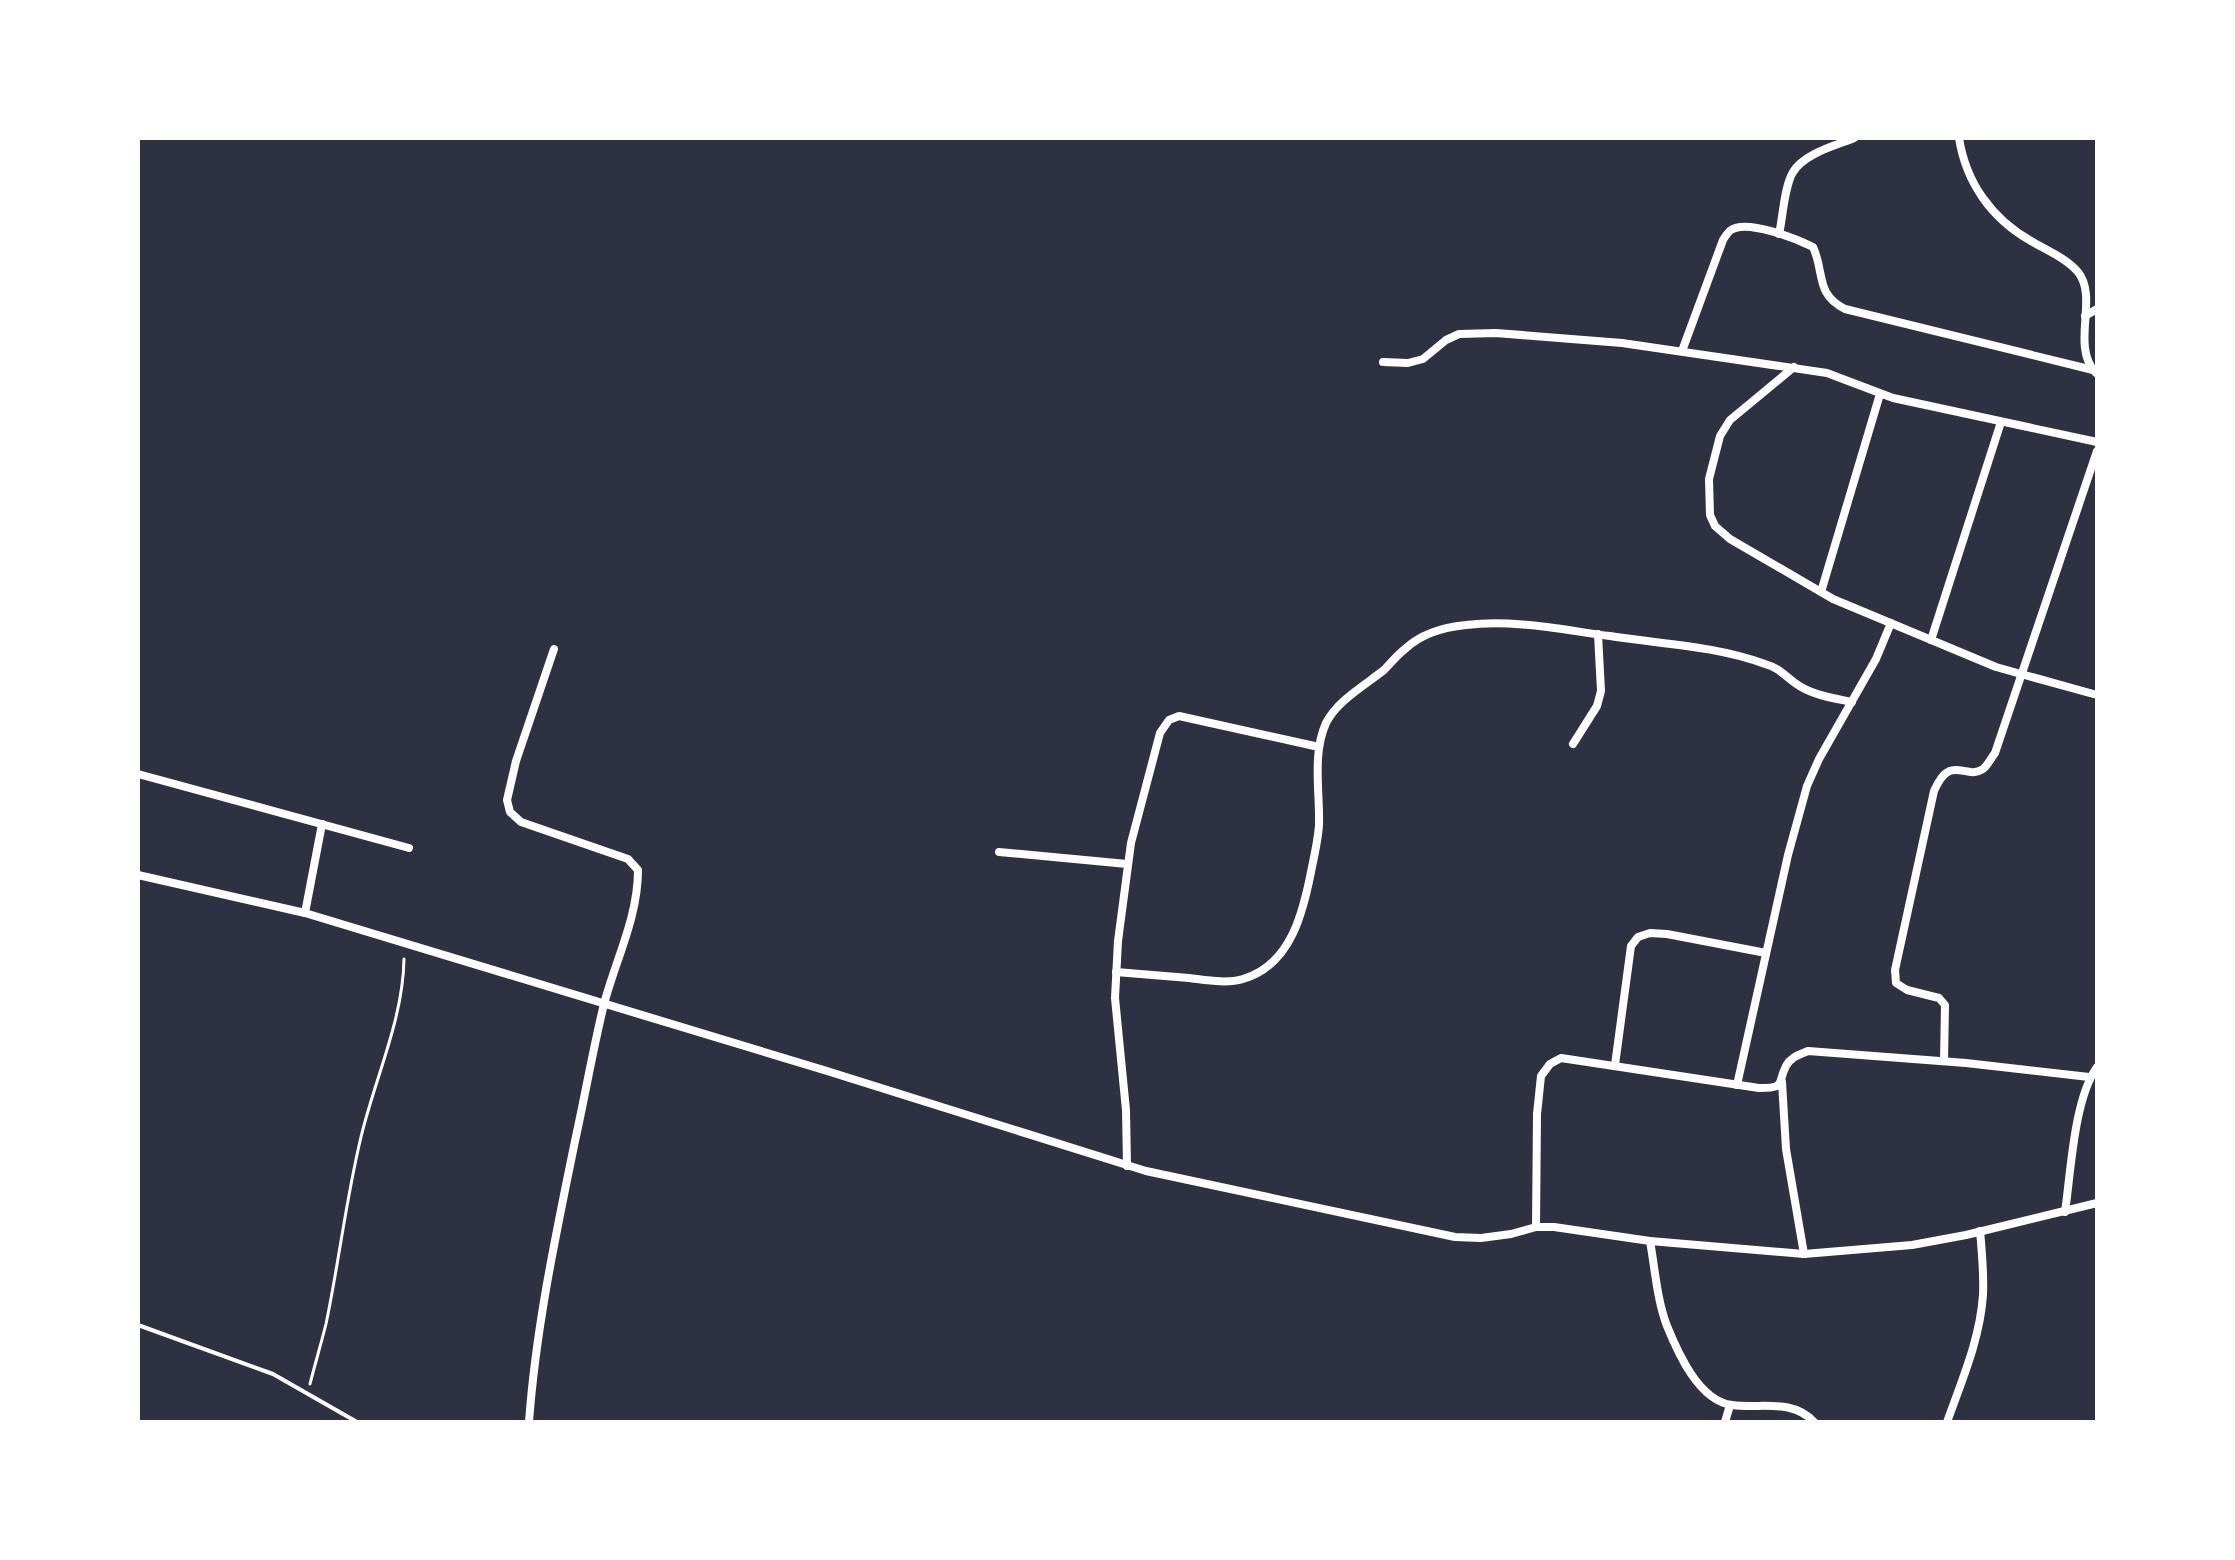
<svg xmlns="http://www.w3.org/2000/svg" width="2235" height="1560" font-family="'Alegreya Sans',sans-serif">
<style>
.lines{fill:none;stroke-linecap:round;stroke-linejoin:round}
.path{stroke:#fff;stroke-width:3}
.service{stroke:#fff;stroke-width:4}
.minor{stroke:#fff;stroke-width:8}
</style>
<rect width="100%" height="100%" fill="#2d3142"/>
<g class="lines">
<path class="path" d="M310 1384C315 1364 321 1344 326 1324 339 1262 346 1199 361 1137 375 1078 403 1020 404 959"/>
<polyline class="service" points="138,1325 273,1374 357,1422"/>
<g class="minor">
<path d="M1959 138C1966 183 1992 219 2031 241 2046 250 2066 258 2078 272 2099 298 2070 346 2096 373"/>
<path d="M1779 234C1783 217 1784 187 1793 172 1805 153 1835 146 1854 138"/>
<polyline points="2085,316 2097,309"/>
<path d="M1682 351 1723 240C1724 238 1729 231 1731 230 1747 219 1797 239 1813 247 1825 273 1815 294 1845 309L2093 370"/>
<polyline points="1383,362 1408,363 1423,359 1446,340 1459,334 1496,333 1622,343 1827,373 1893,398 2097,442"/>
<polyline points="1794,367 1730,420 1720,436 1709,479 1710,515 1715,526 1730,539 1833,599 1996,667 2097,695"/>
<polyline points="1821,592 1880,394"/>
<polyline points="1931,640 2001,422"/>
<polyline points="1573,744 1597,706 1601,691 1598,634"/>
<polyline points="138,774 409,848"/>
<polyline points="999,852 1127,864"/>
<polyline points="138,875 305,913 827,1071 1146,1171 1455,1237 1481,1238 1511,1234 1536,1227 1554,1227 1650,1241 1804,1254 1912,1245 1966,1235 2097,1203"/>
<polyline points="305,913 322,824"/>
<path d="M1116 972C1141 974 1165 976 1189 978 1206 980 1226 984 1243 979 1292 965 1304 909 1312 867 1315 853 1318 839 1319 825 1320 792 1312 754 1326 723 1337 701 1365 685 1384 670 1391 663 1397 655 1405 649 1421 634 1445 627 1466 625 1514 619 1563 630 1610 636 1662 644 1716 646 1765 664 1779 668 1784 675 1795 683 1811 695 1833 698 1852 702"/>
<path d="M1944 1061 1945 1005 1939 998 1907 990 1896 983 1895 970 1934 791C1951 752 1965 781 1983 769 1988 765 1991 758 1995 753L2097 451"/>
<polyline points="1615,1065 1631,946 1638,937 1650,933 1667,934 1766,953"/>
<polyline points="1782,1082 1786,1149 1804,1254"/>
<polyline points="1737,1085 1788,855 1807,786 1819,759 1876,659 1891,623"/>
<polyline points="1127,1166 1126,1110 1115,998 1118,941 1131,843 1160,733 1169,720 1179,716 1319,747"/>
<path d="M2065 1212C2071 1171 2074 1099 2097 1067"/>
<path d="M1536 1227 1537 1114 1541 1076 1550 1064 1561 1058 1759 1088C1786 1088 1777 1084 1786 1066 1791 1057 1799 1055 1808 1051L1966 1063 2089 1077"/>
<path d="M1650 1241C1655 1269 1657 1300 1667 1326 1678 1353 1699 1401 1732 1405 1760 1409 1792 1398 1814 1422"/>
<path d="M529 1422C536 1327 556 1234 575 1141 585 1096 593 1049 604 1004 616 959 638 917 638 870L628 859 521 822 510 812 507 800 516 761 554 649"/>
<polyline points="1725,1422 1730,1405"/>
<path d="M1947 1422C1962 1380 1980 1339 1983 1295 1984 1274 1982 1252 1980 1231"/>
</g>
</g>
<rect width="2235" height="1560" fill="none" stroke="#ffffff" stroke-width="280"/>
</svg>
